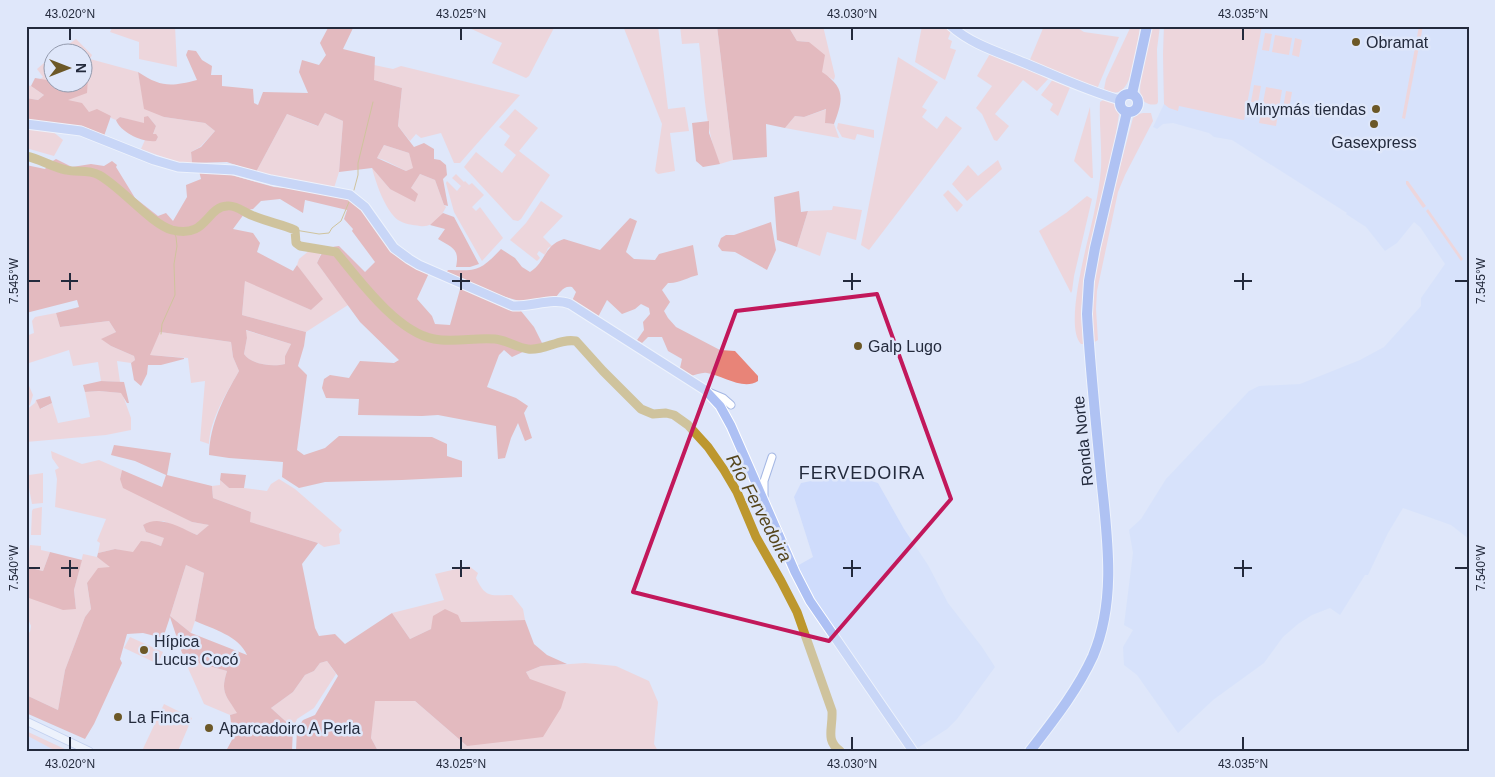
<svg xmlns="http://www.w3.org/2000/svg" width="1495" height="777" font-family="Helvetica,sans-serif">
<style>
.built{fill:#cfdcfc}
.green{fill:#ffc1b9}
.forest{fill:#e88478;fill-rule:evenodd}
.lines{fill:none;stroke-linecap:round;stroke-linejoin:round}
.stream{stroke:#bd972e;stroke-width:1}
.river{stroke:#bd972e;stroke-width:9}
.minor-casing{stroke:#a4b7e4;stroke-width:9}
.major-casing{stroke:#fff;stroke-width:11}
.highway-casing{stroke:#fff;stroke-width:12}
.minor{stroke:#fff;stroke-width:7}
.major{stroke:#adc0f4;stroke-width:9}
.highway{stroke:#7696ec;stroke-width:10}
.marked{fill:none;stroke:#c2185b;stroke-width:4;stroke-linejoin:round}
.ticks{fill:none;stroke:#232a3c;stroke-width:2}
.poi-dot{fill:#6c5827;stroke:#dfe7fa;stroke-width:2}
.labels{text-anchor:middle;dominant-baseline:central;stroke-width:5;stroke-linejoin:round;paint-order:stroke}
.poi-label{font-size:16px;fill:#232a3c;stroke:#dfe7fa;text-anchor:start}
.street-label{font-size:16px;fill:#232a3c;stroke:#dfe7fa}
.neighbourhood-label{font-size:18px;letter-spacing:1px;fill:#232a3c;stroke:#dfe7fa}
.water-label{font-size:18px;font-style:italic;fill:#55451c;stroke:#dfe7fa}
.neatline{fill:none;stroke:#232a3c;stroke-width:2}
.ticks-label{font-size:12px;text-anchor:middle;fill:#232a3c}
</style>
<rect width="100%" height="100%" fill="#dfe7fa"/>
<g class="built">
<polygon points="1164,26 1469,26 1469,539 1451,525 1403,508 1388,533 1368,575 1365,575 1340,615 1330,608 1312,615 1298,624 1283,637 1264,663 1213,700 1178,733 1137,675 1124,665 1123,647 1133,630 1124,625 1133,553 1129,530 1141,519 1166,479 1249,391 1259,386 1300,384 1360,360 1384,347 1421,306 1421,298 1445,264 1420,227 1414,222 1397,243 1385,251 1366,227 1346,214 1347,213 1232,140 1214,137 1209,133 1173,123 1163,124 1157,129 1153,127 1164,104 1163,54"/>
<polygon points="826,478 861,478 878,483 904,529 928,565 948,603 982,647 995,667 957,719 947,729 916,749 846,648 811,593 797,566 813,557 794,497 801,483"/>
<polygon points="26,731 42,739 69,751 26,751"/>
</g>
<g class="green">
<polygon points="113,26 175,26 177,67 139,59 139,42 110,32"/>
<polygon points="465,26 555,26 529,76 526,78 492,63 502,43"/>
<polygon points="623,26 658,26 668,109 685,107 689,131 670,133 675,171 658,174 655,171 662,124"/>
<path d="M680 26H717L733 160 720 164C704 128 704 82 699 43L682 44Z"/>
<polygon points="788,26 823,26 835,76 834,80 822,73 809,42 797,41"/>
<polygon points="922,26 941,26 951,31 948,39 952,41 950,48 956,50 945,80 915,62"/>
<polygon points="1044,26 1071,26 1076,27 1084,32 1119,37 1097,89 1029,62"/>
<path d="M1131 26H1140C1138 41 1134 79 1123 89 1117 95 1110 92 1104 89L1106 79Z"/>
<path d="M1151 26H1160L1157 49 1158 102 1157 104C1150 106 1143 103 1141 96 1137 84 1149 41 1151 26Z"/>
<polygon points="1164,26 1262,26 1244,120 1179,106 1178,111 1169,108 1164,104 1163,54"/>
<polygon points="1419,26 1423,26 1405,119 1402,118"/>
<polygon points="1265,33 1272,34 1269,51 1262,50"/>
<polygon points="1275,35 1292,38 1289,55 1272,52"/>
<polygon points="1295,38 1302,40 1299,57 1292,55"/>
<polygon points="76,39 92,55 90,59 138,72 143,99 164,117 205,123 215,131 200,147 191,152 192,163 182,164 141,149 145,140 156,141 158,137 153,134 156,126 148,116 145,124 120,117 116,120 111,118 111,116 89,112 67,100 88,79 83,78 82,52 58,52"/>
<polygon points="991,52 1049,78 1037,91 1023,80 995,114 1009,126 997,141 994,140 982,114 976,108 992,86 977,76"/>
<polygon points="52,56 52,74 47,81 40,79 43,77 37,69"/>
<polygon points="898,57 938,82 922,107 927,110 922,117 937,129 946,116 962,128 869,250 861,245"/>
<polygon points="374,65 393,69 401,66 520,95 460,163 454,163 441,133 421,138 416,134 410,141 398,126 402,88 374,80"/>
<polygon points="1054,78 1071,85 1058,116 1050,110 1053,104 1041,95"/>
<polygon points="26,85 31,86 44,95 38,100 26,98"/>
<polygon points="1254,85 1261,86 1258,103 1251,102"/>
<polygon points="1266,87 1282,90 1276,126 1259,123"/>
<polygon points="1286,91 1292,92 1289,109 1283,108"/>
<path d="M1103 100H1107L1115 104 1119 114 1114 147 1088 261 1081 311 1083 344H1081C1063 326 1089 238 1094 213 1097 198 1100 183 1101 168 1102 146 1099 124 1100 102Z"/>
<polygon points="1090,107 1093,178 1091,178 1074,161"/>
<polygon points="515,109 538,128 519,151 550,175 521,219 518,221 513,220 464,167 476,152 502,173 516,155 504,145 510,136 499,127"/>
<polygon points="827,109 826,123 834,124 839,138 785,128 795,116 804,117"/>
<polygon points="325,113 343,121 339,172 334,188 278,178 256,172 287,114 317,126"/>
<polygon points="1143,113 1151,113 1153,121 1125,175 1118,192 1097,291 1096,309 1098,340 1093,343 1092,311 1093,282 1119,170 1133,118 1138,114"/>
<polygon points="838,123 874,130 874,138 857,134 855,140 842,137 837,128"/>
<polygon points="26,129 51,130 63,140 54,156 26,148"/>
<polygon points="384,145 409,153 414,168 406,171 384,160 377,158"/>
<polygon points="998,160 1002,169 967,201 952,184 968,165 978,176"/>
<path d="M372 168 390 189 411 188 420 174 435 180 444 205 446 207C441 217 433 228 420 226 413 225 404 224 398 220 385 210 376 183 372 168Z"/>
<polygon points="456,174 464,182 465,181 469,185 472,183 484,195 472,207 476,211 480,207 503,238 482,261 454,212 446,183 447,181 457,191 461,186 452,178"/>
<polygon points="1406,181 1408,181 1426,206 1423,208 1406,184"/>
<polygon points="948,190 963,205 957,212 943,195"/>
<polygon points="1087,196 1092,199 1074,276 1072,291 1071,293 1039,231 1066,213"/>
<polygon points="541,201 563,216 543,237 552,246 548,248 545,255 539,251 537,254 540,258 537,261 510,240 526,223"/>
<polygon points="833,206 862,210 856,240 827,232 820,256 797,247 808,211 832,210"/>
<polygon points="1428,209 1463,259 1461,261 1426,211"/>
<polygon points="310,250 322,251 317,263 348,305 306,332 242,315 245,280 311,310 322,299 297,265 299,259"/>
<polygon points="56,313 60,327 109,321 116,332 102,339 111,346 134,356 135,360 131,363 117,361 120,382 101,381 98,362 73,366 69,350 26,364 26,336 34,333 32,321 35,317"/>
<path d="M245 330 291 344 285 356V364C273 367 252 365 244 354L247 338Z"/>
<path d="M160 332 231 342 233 357 239 371C227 392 210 419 209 444L200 441 205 381 191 383 188 358 149 355Z"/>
<polygon points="26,379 33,395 30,405 26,407"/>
<polygon points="99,391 122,393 131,418 131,430 106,435 26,442 26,410 35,403 36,400 41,409 52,403 58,423 90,417 85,392"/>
<polygon points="51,451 82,464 99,460 122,470 120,479 192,522 210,525 197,535 163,521 143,525 146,532 165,538 161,546 150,542 133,553 115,549 98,553 100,543 97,541 106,519 55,507 57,479 55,470 59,468 52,458"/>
<polygon points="43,473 43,503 32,504 27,477 29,475"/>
<polygon points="279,479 295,489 342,530 339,534 340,544 324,547 318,543 249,522 251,512 213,498 212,486 220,485 220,480 229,488 244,488 267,491 271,484"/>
<polygon points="42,507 41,535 31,535 32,511 33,509"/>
<polygon points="30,545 41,546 41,550 50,552 43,571 27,567"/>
<polygon points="83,554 97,557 111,567 87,583 91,609 85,617 65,670 58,710 26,695 26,634 30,632 31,626 26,614 26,597 76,609 74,590"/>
<polygon points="186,565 204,573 195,621 191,633 170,616"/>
<path d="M469 566 478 573 476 578C486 599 491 595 512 595L523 609 525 620 461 622 431 629 410 639 392 613 444 600 435 574Z"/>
<polygon points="130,637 163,652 158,664 124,648"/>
<path d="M184 659 227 671C220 692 226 696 238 713L230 715 204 704Z"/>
<polygon points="327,661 336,674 314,708 297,719 293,728 271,708 293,692 305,675 314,671 320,663"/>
<polygon points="585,663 616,666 649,681 658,702 654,744 658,751 378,751 371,738 374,701 415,701 467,746 530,679 526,672 541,666"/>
<polygon points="164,704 192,718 178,751 142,751"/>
<polygon points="26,731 69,751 56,751 26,735"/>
</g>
<g class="forest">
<path d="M329 26H354L343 49 375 57 374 80 402 88 398 126 414 147 424 143 434 149V159L440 160 446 165 447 175 443 179 448 206 444 205 435 180 420 174 411 188 418 194 415 202 390 189 372 168 339 172 343 121 325 113 318 126 287 114 256 172 227 162 192 163 191 152 201 147 215 131 205 123 164 117 144 109 138 72C161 87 170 87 197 80L186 55 188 50 196 51 202 60 212 66 211 75H222V86L253 89 254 103 258 105 263 92 308 93 299 72 302 60 319 65 326 55 320 43ZM384 145 409 153 413 168 406 171 377 158Z"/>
<path d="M717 26H788L797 41 809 42 825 55 822 72C846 88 843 100 834 124L825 123 826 109 804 117 795 116 785 128 766 124 767 157 733 160Z"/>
<polygon points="52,74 52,82 82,82 83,78 88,78 87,93 68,100 82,103 89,112 97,109 111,116 104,136 83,128 26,119 26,98 38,100 44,95 31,86 35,78 47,80"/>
<path d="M148 116 156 126 153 134H156L158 137 156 141C143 143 120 132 116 120L120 117 144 123V117Z"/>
<polygon points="709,121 709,133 720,164 703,167 696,161 692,123"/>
<path d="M56 159 72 167 91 164 104 166 112 161 117 165 116 167 135 198 158 216 166 213 173 221 187 197 186 185 201 179 199 171 224 173 274 187 307 190 348 198 360 206 394 254 429 273 417 299 432 316 435 324 450 325 461 286 505 307 521 311 534 327 542 343 512 357 504 350 499 355 487 387 516 398 528 406 524 413 532 438 525 441 518 423 511 438 505 458 498 459 496 426 438 415 422 416 358 415 359 399 326 398 322 388 324 379 330 375 349 378 360 361 394 363 399 360 360 322 317 263C323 250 324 248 339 246L365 272 375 262 352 231 353 229 344 219 347 210 305 200 303 213 280 199 261 201 253 209 247 210 233 229 253 233 260 243 257 252 293 271 297 265 323 299 311 310 245 281 242 315 306 332 304 346 298 366 307 375 297 450 304 455 325 448 339 436 432 437 447 444V456L462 461V477L402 480 325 482 299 488 282 477 283 462 229 458 209 455C210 423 224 397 239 371L233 357 231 342 160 332 150 355 184 358V359L161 365H148L147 374 141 386 134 380 131 363 135 360 134 356 111 346 101 339 116 332 109 321 60 327 56 313 79 307 77 300 26 313V165L45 169 51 162ZM246 330 291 344 285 356V364C273 367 252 365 244 354L247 338Z"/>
<polygon points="799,191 801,212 808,211 797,247 777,240 774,197"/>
<path d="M443 213 454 217 479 264 470 267H456C460 248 452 248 438 239L445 229 430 225Z"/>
<path d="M630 218 637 221 626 252 634 259 655 260 659 254 693 245 698 275C688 277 678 284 668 283L662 290 670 302 664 311 668 318 676 327 720 350 735 351 758 376V381C743 391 722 375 707 373 702 372 696 375 691 376L680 368 682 359 668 351 662 337H648L642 343 637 340 644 330 643 322 650 314 649 308 641 304 635 309 622 314 607 300 598 317 572 301 576 292 572 287C563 285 560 293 554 299L523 302 498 295 446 273 448 270C478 271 480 271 501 249L515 258 522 267 530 272C546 262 544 245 564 239L600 250Z"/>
<polygon points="771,222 776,250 767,270 735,252 722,251 718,246 721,238 726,235 734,235"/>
<polygon points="101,381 124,382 129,403 127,403 121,393 99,391 85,392 83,385"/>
<polygon points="50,396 52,403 40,409 36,400"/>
<path d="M114 445 171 453 167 475 212 486 213 498 251 512 250 522 318 543 302 564 315 628 319 636 335 634 345 644 392 613 410 639 431 629 433 616 445 609 458 615 461 622 525 620 534 644 547 655 567 664 541 666 526 672 530 679 566 692 561 708 543 737 467 746 415 701H375L371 738 378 751H296L297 729 303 720 315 715 338 676 327 661 320 663 314 671 305 675 293 692 271 708 293 728 292 751H226L233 738 230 715 237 713C226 695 220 693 227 671L184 659 170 617 163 638 143 633 127 634 120 659 122 663 94 724 85 739 26 713V695L58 710 65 670 85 617 91 609 87 583 98 568 110 567 97 557 98 553 115 549 133 552 141 541 150 542 161 546 164 538 146 532 143 525C159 514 181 528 197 535L209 525 192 522 123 488 120 479 122 470 162 487 166 475 135 461 111 455ZM186 565 204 573 195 621C213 629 239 636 247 655L191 633 170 616Z"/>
<polygon points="221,473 246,475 244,488 229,488 220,480"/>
<polygon points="50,552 82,560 74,590 76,609 63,610 26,597 27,567 43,571"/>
</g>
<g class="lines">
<g class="stream">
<polyline points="354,190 358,175 358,163 373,102"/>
<polyline points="295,230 319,234 329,233 332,228 341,221 349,202"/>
<polyline points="161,334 162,324 175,295 174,264 177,246 176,237 173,230"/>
</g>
<path class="river" d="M26 156C40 159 52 167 66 170 77 173 87 169 99 175 121 187 151 224 172 230 207 239 206 207 227 206 234 205 240 209 245 212 261 221 279 223 295 230L296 243 300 246 336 252C359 280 397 332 434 339 455 343 475 337 495 339 507 340 517 348 528 349 545 351 559 338 576 341L603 371 641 409 653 414 666 413 674 415 688 425 708 447 724 470 737 492 756 537 781 581 797 612 832 711C833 729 825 740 840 751"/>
<g class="minor-casing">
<g id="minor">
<polyline points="706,391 723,398 731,405"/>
<polyline points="764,496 764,481 772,457"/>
<polyline points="26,721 89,751"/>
</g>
</g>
<g class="major-casing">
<g id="major">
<path d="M951 26C972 45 1001 53 1027 64 1058 77 1088 91 1120 100"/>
<path d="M26 124 81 131 154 160 178 167 234 170 271 180 350 195 365 207 394 248 409 259 419 265 513 306C532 307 553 297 570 304L705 390 720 406 731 426 795 572 810 601 913 751"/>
</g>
</g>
<g class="highway-casing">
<g id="highway">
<circle cx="1129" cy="103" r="9"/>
<polyline points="1132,94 1147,26"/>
<path d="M1030 751C1053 721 1077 691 1093 656 1117 599 1107 536 1101 476 1096 422 1090 368 1087 314L1089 281 1095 248 1127 112"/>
</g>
</g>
<use href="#minor" class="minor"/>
<use href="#major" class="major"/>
<use href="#highway" class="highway"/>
</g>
<path d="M0 0H1495V777H0ZM877 294 951 499 829 641 633 592 736 311Z" fill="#dfe7fa" fill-opacity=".55" fill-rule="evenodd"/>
<path class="marked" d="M877 294 951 499 829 641 633 592 736 311Z"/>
<path class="ticks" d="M70 28V40M461 28V40M852 28V40M1243 28V40M70 273V290M461 273V290M852 273V290M1243 273V290M28 281H40M61 281H78M452 281H470M843 281H861M1234 281H1252M1455 281H1468M70 560V577M461 560V577M852 560V577M1243 560V577M28 568H40M61 568H78M452 568H470M843 568H861M1234 568H1252M1455 568H1468M70 737V750M461 737V750M852 737V750M1243 737V750"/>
<g class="poi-dot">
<circle cx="1356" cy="42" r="5"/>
<circle cx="1376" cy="109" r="5"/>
<circle cx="1374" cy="124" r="5"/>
<circle cx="858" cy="346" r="5"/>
<circle cx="144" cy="650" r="5"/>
<circle cx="118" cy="717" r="5"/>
<circle cx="209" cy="728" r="5"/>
</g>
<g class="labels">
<g class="poi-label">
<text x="1366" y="42">Obramat</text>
<text x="1366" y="109" text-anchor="end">Minymás tiendas</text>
<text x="1374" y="142" text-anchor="middle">Gasexpress</text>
<text x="868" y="346">Galp Lugo</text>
<text x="154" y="641">Hípica<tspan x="154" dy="18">Lucus Cocó</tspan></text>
<text x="128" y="717">La Finca</text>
<text x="219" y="728">Aparcadoiro A Perla</text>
</g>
<g class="street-label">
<text transform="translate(1083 441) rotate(-96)">Ronda Norte</text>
</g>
<g class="neighbourhood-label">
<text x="862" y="473">FERVEDOIRA</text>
</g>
<g class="water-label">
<text transform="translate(759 508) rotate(62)">Río Fervedoira</text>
</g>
</g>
<rect width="1495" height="777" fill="none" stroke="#dfe7fa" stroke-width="55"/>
<g transform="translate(68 68) rotate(90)"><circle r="24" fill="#dfe7fa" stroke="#949bae"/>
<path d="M0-4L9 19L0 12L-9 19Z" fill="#6c5827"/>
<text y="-8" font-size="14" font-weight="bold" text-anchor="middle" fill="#232a3c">N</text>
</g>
<rect x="28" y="28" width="1440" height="722" class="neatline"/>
<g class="ticks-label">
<text x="70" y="18">43.020°N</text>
<text x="461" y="18">43.025°N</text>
<text x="852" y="18">43.030°N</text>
<text x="1243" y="18">43.035°N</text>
<text transform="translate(1481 281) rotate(-90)" y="4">7.545°W</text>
<text transform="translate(14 281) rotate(-90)" y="4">7.545°W</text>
<text transform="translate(1481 568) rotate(-90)" y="4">7.540°W</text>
<text transform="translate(14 568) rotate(-90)" y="4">7.540°W</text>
<text x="70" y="768">43.020°N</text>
<text x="461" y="768">43.025°N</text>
<text x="852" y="768">43.030°N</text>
<text x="1243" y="768">43.035°N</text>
</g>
</svg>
